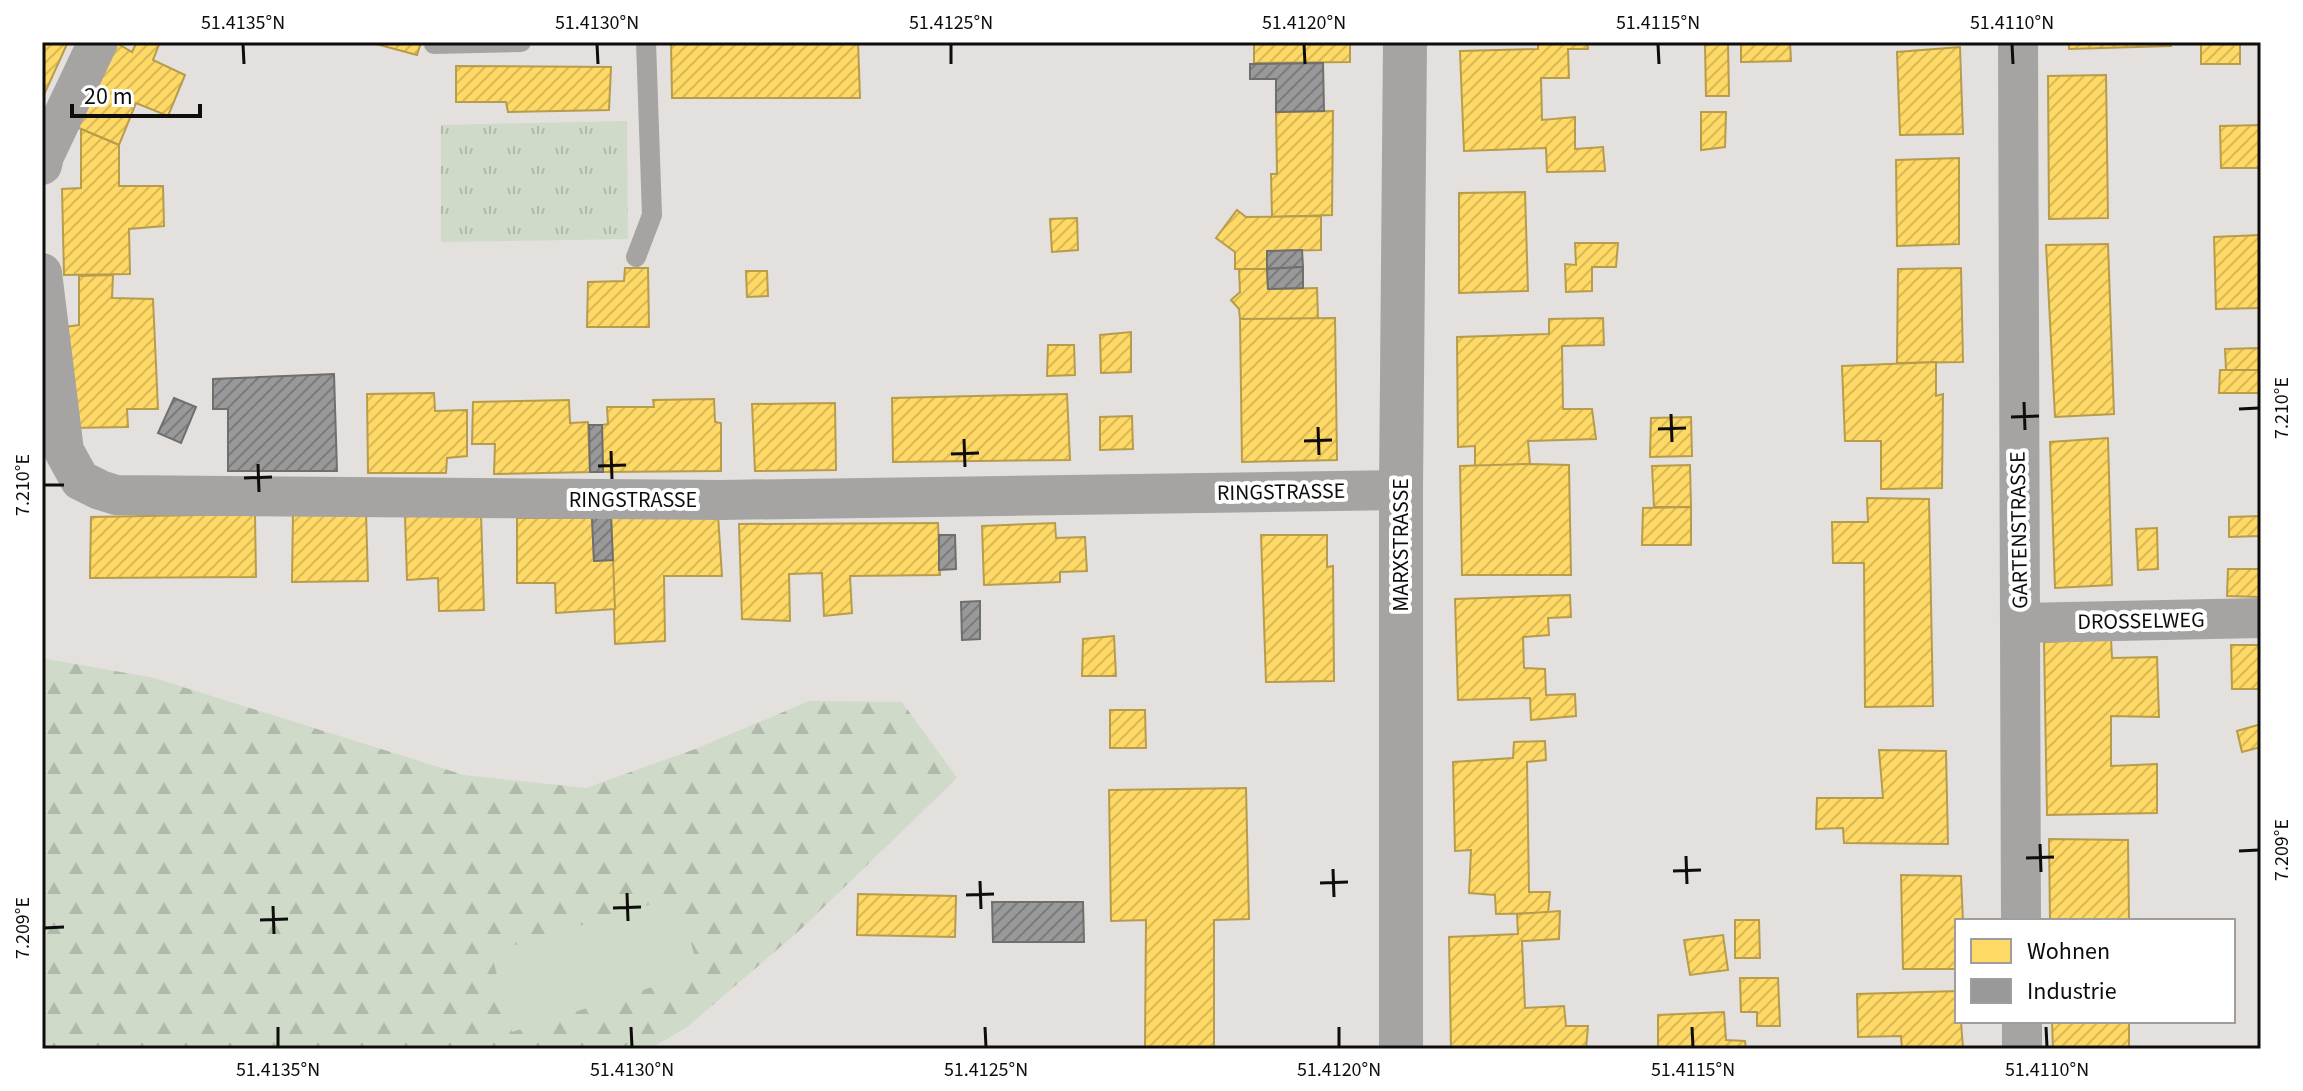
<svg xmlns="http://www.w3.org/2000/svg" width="2303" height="1091" font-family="'Source Sans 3',sans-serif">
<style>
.grass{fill:url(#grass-tufts)}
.forest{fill:url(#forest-firs)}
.pitch{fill:#cfdac8}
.homes{fill:url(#homes-hatch);stroke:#b79c4b;stroke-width:2}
.industry{fill:url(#industry-hatch);stroke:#6f6f6e;stroke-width:2}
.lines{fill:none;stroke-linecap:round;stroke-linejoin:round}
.lane{stroke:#a6a4a3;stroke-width:20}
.street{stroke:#a6a4a3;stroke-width:40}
.secondary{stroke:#a5a4a2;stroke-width:44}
.ticks{fill:none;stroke:#0e0d0b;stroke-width:3}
.labels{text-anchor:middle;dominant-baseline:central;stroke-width:8;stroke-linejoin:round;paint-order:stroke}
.street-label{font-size:22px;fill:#0e0d0b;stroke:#fff}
.neatline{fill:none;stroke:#0e0d0b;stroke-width:3}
.ticks-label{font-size:20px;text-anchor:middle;fill:#0e0d0b}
</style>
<defs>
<pattern id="grass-tufts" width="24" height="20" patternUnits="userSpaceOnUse" patternTransform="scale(2)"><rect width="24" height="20" fill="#cfdac8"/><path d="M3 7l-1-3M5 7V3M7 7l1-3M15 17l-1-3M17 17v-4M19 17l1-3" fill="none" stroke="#b1baaa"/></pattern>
<pattern id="forest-firs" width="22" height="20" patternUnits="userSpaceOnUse" patternTransform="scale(2)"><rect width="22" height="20" fill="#cfdac8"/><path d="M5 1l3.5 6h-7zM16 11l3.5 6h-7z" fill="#b1baaa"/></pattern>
<pattern id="homes-hatch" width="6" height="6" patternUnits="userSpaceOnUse" patternTransform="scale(2)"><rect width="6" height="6" fill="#ffd966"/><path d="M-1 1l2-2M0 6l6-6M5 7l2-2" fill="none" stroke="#d9b957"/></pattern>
<pattern id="industry-hatch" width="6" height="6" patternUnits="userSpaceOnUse" patternTransform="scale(2)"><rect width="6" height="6" fill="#999"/><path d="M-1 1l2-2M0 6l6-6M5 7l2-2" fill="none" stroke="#7b7b7b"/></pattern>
</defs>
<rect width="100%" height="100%" fill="#e3e0dd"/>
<polygon class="grass" points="627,121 628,239 441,242 441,125"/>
<polygon class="forest" points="42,658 154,678 464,775 586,788 698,748 809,701 902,702 957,778 800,930 687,1027 650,1049 42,1049"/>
<polygon class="pitch" points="678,896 699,972 512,1032 491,952"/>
<g class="homes">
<polygon points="42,42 68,42 42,99"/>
<polygon points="115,42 132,52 137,42 160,42 153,60 185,75 168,116 136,103 119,145 74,126"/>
<polygon points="376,42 421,42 417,55 376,44"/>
<polygon points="671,42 858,42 860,98 672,98"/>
<polygon points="1254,42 1350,42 1350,62 1254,63"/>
<polygon points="1538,42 1587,42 1588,49 1568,49 1569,78 1541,78 1542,120 1575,117 1575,149 1603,147 1605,171 1547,172 1546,148 1464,151 1460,51 1538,49"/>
<polygon points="1741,42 1790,42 1791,61 1741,62"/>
<polygon points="2069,42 2171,42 2171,46 2069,49"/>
<rect x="2201" y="42" width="39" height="22"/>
<polygon points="1728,43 1729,96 1706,96 1705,45"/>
<polygon points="1960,47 1963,134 1900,135 1897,52"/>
<polygon points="456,66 611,67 609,110 508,112 506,102 456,102"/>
<polygon points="2106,75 2108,218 2049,219 2048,76"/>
<polygon points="1333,111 1332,215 1272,217 1271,174 1277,174 1276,112"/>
<polygon points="1701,112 1726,112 1725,147 1701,150"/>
<polygon points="2261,125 2261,168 2221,168 2220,126"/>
<polygon points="81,129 119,145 119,186 163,186 164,226 129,229 130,274 64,275 62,189 81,188"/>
<polygon points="1959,158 1959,244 1897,246 1896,160"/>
<polygon points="1525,192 1528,291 1459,293 1459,193"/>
<polygon points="1237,210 1246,217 1321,216 1321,250 1267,251 1267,269 1235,269 1235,252 1216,238"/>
<polygon points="1077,218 1078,250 1052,252 1050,219"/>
<polygon points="2260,235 2261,308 2216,309 2214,237"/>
<polygon points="1575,243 1618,243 1616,267 1592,267 1592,291 1566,292 1565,264 1576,265"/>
<polygon points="2108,244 2114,414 2055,417 2046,245"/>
<polygon points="625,268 648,268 649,327 587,327 588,282 624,281"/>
<polygon points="1961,268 1963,362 1897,363 1898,269"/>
<polygon points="1239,269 1267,269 1268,289 1317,288 1318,319 1240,319 1239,309 1231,300 1240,292"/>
<polygon points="746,271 767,271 768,296 747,297"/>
<polygon points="113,275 112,298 153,299 158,409 127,409 128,427 70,428 64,327 79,325 79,276"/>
<polygon points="1335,318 1337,460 1242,462 1240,319"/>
<polygon points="1603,318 1604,345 1562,346 1563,409 1592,409 1596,439 1528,441 1530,464 1475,467 1475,446 1458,447 1457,337 1549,334 1549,319"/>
<polygon points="1131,332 1131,372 1101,373 1100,335"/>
<polygon points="1048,345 1074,345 1075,375 1047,376"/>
<polygon points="2260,348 2261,370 2226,370 2225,349"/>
<polygon points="1936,362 1936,396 1943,394 1942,488 1881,489 1881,441 1845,441 1842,366"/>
<polygon points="2220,370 2261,370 2260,393 2219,393"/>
<polygon points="434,393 435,411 467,410 467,456 447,458 446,473 368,473 367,394"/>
<polygon points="1067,394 1070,460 893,462 892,398"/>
<polygon points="714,399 715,422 721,423 721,471 603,472 602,425 608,424 607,407 654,407 653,400"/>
<polygon points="569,400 570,423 588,422 590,472 494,474 495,444 472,444 473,402"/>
<polygon points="835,403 836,470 755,471 752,404"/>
<polygon points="1132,416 1133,449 1100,450 1100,417"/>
<polygon points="1691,417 1692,456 1650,457 1651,418"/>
<polygon points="2108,438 2112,585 2055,588 2050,442"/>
<polygon points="1530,464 1569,465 1571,575 1462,575 1460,466"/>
<polygon points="1690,465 1691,507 1654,507 1652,466"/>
<polygon points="1867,498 1929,499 1933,706 1865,707 1864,563 1833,563 1832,522 1868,522"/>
<polygon points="1691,507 1691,545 1642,545 1643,508"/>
<polygon points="366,512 368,581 292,582 293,513"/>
<polygon points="255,514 256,577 90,578 91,517"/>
<polygon points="481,514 484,610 439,611 438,578 407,580 405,516"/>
<polygon points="718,515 722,576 664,576 665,641 615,644 611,516"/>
<polygon points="2261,516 2261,536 2229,537 2229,517"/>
<polygon points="517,518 592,518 594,561 613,560 615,609 556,613 555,583 517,583"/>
<polygon points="938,523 940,575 850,576 852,613 824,616 822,573 789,574 790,621 742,619 739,524"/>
<polygon points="1055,523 1056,538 1085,537 1087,571 1060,572 1060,582 984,585 982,526"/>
<polygon points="2157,528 2158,569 2138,570 2136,529"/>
<polygon points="1261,535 1327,535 1327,567 1333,566 1334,681 1266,682"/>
<polygon points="2228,569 2261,569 2261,597 2227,596"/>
<polygon points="1570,595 1571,617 1548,618 1549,635 1523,637 1524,668 1545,669 1546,695 1575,694 1576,716 1531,720 1530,698 1458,700 1455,599"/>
<polygon points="1114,636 1116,676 1082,676 1083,639"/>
<polygon points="2111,639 2112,658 2157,657 2159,717 2111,716 2111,766 2157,764 2157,813 2047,815 2044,642"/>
<polygon points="2231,645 2261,645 2261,689 2232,689"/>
<polygon points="1110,710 1145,710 1146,748 1110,748"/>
<polygon points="2261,724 2261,747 2242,752 2237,731"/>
<polygon points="1545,741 1546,760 1527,762 1529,892 1550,892 1548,913 1496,914 1495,895 1469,893 1471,850 1455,851 1453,762 1513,758 1514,742"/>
<polygon points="1879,750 1946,751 1948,844 1844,843 1843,828 1816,829 1817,798 1883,798"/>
<polygon points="1246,788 1249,919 1214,920 1214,1049 1145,1049 1146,920 1111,921 1109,790"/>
<polygon points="2049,839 2128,840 2129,921 2050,921"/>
<polygon points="1901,875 1961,876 1963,921 1957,921 1957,969 1903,969"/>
<polygon points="858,894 956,896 955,937 857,935"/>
<polygon points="1560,911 1559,939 1522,941 1525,1008 1564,1006 1566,1026 1588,1026 1586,1049 1451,1049 1449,937 1518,934 1517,914"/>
<polygon points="1735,920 1759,920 1760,958 1735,958"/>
<polygon points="1723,935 1728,970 1690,975 1684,940"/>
<polygon points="1740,978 1778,978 1780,1026 1757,1026 1757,1012 1741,1012"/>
<polygon points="1957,991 1957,1021 1961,1021 1963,1049 1902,1049 1901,1036 1858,1037 1857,994"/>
<polygon points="1724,1012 1726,1040 1745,1041 1746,1049 1658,1049 1658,1015"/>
<polygon points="2052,1021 2129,1021 2129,1049 2053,1049"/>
</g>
<g class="industry">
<polygon points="1323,63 1324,111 1276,112 1276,79 1250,79 1250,64"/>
<polygon points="1302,250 1303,267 1267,269 1267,251"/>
<polygon points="1303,267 1303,288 1268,289 1267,269"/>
<polygon points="334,374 337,471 228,471 228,409 213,409 213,379"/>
<polygon points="174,398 196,407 181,443 158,433"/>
<polygon points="589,425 602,425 603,472 590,472"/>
<polygon points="611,516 613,560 594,561 592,518"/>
<polygon points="939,535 955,535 956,569 939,570"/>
<polygon points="980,601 980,639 962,640 961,602"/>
<polygon points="992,902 1083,902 1084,942 993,942"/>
</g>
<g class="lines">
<g class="lane">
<polyline points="434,44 521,42"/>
<polyline points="636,257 652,215 646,42"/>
</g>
<g class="street">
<polyline points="2018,42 2021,921"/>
<polyline points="42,165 44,156 98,42"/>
<polyline points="42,273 64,451 80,480 100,490 116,495 721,500 1401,490"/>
<polyline points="2021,623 2261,618"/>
<polyline points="2022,1021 2022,1049"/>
</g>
<polyline class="secondary" points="1401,1049 1401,490 1405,42"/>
</g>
<path class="ticks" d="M243 44 244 64M597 44 598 64M951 44V64M1304 44 1305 64M1658 44 1659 64M2012 44 2013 64M2024 402 2025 430M2239 409 2259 408M1671 414 1672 442M2011 417 2039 416M1318 427 1319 455M1658 429 1686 428M964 439 965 467M1304 441 1332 440M611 451 612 479M951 454 979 453M258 464 259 492M598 466 626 465M244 478 272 477M44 485H64M2040 844 2041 872M2239 851 2259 850M1686 856 1687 884M2026 858 2054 857M1333 869 1334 897M1673 871 1701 870M980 881 981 909M1320 883 1348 882M627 893 628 921M966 895 994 894M273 906 274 934M613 908 641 907M260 920 288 919M44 928 64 927M278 1027V1047M631 1027 632 1047M985 1027 986 1047M1339 1027V1047M1692 1027 1693 1047M2046 1027 2047 1047"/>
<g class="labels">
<g class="street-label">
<text transform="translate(1281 492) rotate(-1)">RINGSTRASSE</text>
<text x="633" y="500">RINGSTRASSE</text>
<text transform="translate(2019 530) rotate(-91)">GARTENSTRASSE</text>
<text transform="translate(1401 545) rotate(-90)">MARXSTRASSE</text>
<text transform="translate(2141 621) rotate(-1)">DROSSELWEG</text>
</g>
</g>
<rect width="2303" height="1091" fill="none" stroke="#ffffff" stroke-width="88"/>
<rect x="1955" y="919" width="280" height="104" fill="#ffffff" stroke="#9f9e9d" stroke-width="2"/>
<rect x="1971" y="939" width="40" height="24" fill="#ffd966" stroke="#9f9e9d" stroke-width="2"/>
<text x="2027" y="959" font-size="24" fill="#0e0d0b">Wohnen</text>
<rect x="1971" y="979" width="40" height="24" fill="#999999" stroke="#9f9e9d" stroke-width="2"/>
<text x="2027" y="999" font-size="24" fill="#0e0d0b">Industrie</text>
<path d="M72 104v12h128v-12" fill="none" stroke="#0e0d0b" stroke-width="4"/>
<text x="84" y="104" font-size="24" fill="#0e0d0b" stroke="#ffffff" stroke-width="6" paint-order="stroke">20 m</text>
<rect x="44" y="44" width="2215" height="1003" class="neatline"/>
<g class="ticks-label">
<text x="243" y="29">51.4135°N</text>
<text x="597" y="29">51.4130°N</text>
<text x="951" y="29">51.4125°N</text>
<text x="1304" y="29">51.4120°N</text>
<text x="1658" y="29">51.4115°N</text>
<text x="2012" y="29">51.4110°N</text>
<text transform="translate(2281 408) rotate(-90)" y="7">7.210°E</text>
<text transform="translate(22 485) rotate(-90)" y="7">7.210°E</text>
<text transform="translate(2281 850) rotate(-90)" y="7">7.209°E</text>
<text transform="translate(22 928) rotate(-90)" y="7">7.209°E</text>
<text x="278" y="1076">51.4135°N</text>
<text x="632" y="1076">51.4130°N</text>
<text x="986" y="1076">51.4125°N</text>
<text x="1339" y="1076">51.4120°N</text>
<text x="1693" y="1076">51.4115°N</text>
<text x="2047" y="1076">51.4110°N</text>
</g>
</svg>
